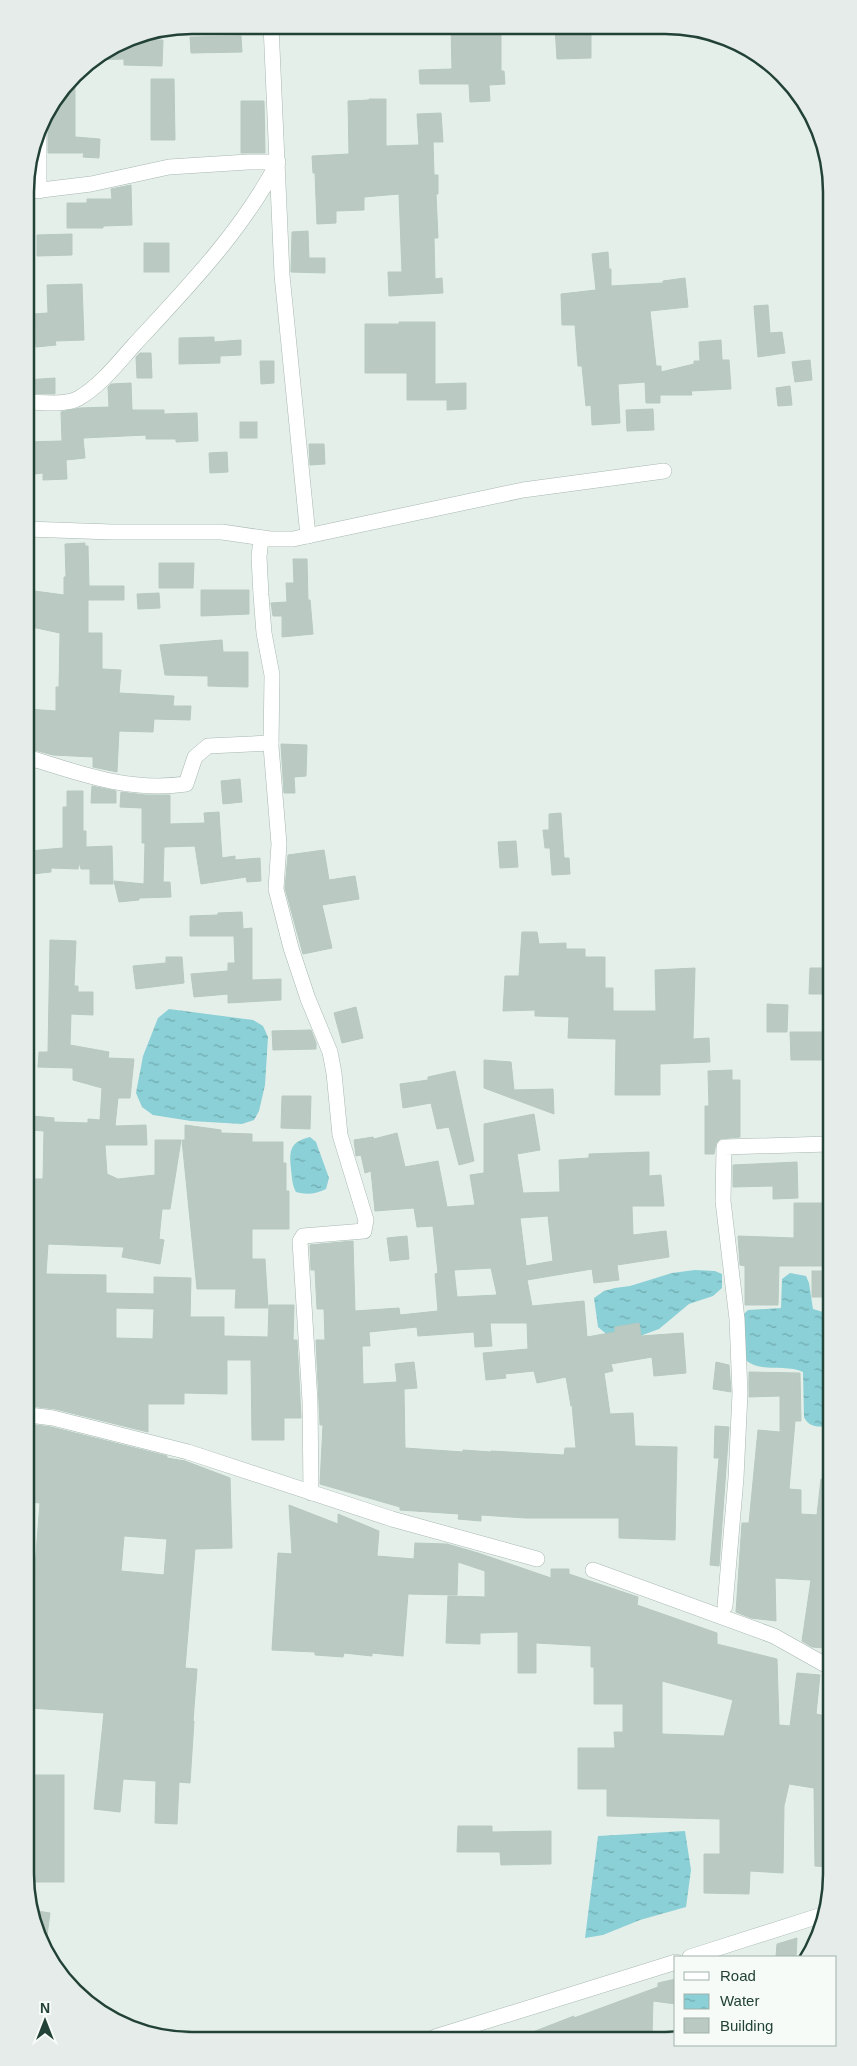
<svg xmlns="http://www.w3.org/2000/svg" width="857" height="2066" font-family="Helvetica,sans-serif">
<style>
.water{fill:url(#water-ripples)}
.building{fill:#bacac2;stroke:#b7c9c0;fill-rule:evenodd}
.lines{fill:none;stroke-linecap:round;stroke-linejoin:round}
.minor-casing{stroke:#a7b8b1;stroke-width:16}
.minor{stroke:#fff;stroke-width:15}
.rim{fill:none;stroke:#224237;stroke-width:2.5}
</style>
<defs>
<pattern id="water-ripples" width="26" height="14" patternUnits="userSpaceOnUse" patternTransform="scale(1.25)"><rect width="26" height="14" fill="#8ad0d6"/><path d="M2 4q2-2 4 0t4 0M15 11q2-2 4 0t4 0" fill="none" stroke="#70aaae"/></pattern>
</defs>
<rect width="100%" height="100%" fill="#e5efea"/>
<g class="water">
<polygon points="192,25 251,25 237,31 187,26"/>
<polygon points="169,1009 253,1020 263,1026 268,1037 265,1085 259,1111 254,1120 242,1124 191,1121 153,1115 142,1107 136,1093 143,1056 158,1018"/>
<path d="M310 1137 316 1142 329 1178 326 1189C316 1194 307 1195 296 1192 292 1185 292 1177 291 1169 289 1150 290 1142 310 1137Z"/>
<polygon points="695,1270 715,1271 722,1274 722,1288 713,1296 689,1304 659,1329 640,1336 610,1337 598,1327 594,1298 604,1291 615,1288 630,1286 672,1273"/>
<path d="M790 1273 806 1276 809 1283 813 1309 830 1314V1426C819 1427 809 1428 804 1417L803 1372C785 1363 757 1374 744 1358V1314L748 1310 781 1308 782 1279Z"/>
<polygon points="685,1831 691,1870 686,1907 640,1920 603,1935 585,1938 598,1836"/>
</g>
<g class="building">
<polygon points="451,27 501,27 501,71 504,71 505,84 489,85 490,101 470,102 469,84 420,84 419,70 452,69"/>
<polygon points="555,27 591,27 591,58 557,59"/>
<polygon points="241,36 242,52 191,53 190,37"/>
<polygon points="125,40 163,40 162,66 124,65 124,59 92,60"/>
<polygon points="75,75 75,137 100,139 99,158 83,157 84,153 48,153 48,130 47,125 41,121 42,118"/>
<polygon points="151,79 174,79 175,140 151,140"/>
<polygon points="369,99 386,99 386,146 419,145 417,114 441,113 443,142 433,142 434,175 438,175 438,194 436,194 438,238 434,238 435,279 442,278 443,293 389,296 388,272 402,272 399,194 364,197 364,210 336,211 336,223 317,224 315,173 313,173 312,156 349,154 348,101 369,100"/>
<polygon points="241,101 264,101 265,153 241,153"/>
<polygon points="131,185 132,225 103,226 103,228 67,228 67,203 87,203 87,199 112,199 111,189"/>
<polygon points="308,231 309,258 325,258 325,273 291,272 292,232"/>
<polygon points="72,234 72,255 37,256 37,235"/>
<rect x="144" y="243" width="25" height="29"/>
<polygon points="608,252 609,269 611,269 611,286 663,283 663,281 685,278 688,307 650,311 656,366 661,366 661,372 694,364 694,361 700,361 699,342 721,340 722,360 729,360 731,389 691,391 692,395 660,395 660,403 646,403 645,382 618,384 620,423 592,425 591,405 586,406 582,366 578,366 575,325 562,325 561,294 596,290 592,254"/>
<polygon points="82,284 84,340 55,341 56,345 36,347 34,314 48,313 47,285"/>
<polygon points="768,305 770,333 782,332 785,353 758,357 754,306"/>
<polygon points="399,322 435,322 435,384 466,383 466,409 447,410 447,400 407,400 407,373 365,373 365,324 399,324"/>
<polygon points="214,337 214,342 241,340 241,355 220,356 220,363 179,364 179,338"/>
<polygon points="140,353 151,353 152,378 137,378 136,357"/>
<polygon points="810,360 812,380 795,382 792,362"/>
<polygon points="260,361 274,361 274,383 261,384"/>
<polygon points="55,378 55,394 26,393 26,380"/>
<polygon points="131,383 132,410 164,410 164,414 197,413 198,441 176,442 176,439 146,439 146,435 83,438 85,458 66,460 67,479 43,480 43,473 26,475 26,442 62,441 61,412 80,408 109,407 108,387 111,384"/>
<polygon points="790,386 792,405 778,406 776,388"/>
<polygon points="653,409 654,430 627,431 626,410"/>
<rect x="240" y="422" width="17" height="16"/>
<polygon points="309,444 324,444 325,464 310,465"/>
<polygon points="227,452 228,472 210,473 209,453"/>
<polygon points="85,543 85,546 88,546 89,586 124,586 124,600 88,600 88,633 102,633 102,669 121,670 119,693 174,696 173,706 191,706 190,720 154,719 153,732 119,731 117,772 93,767 93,757 53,755 27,748 27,709 56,711 56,687 59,687 60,633 27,626 27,590 64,595 64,577 66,577 65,544"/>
<polygon points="293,559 307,559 308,600 310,600 313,634 282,637 282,616 273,616 271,603 287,602 286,583 294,583"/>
<polygon points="159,563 194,563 193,588 159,588"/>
<polygon points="201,590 249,590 249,614 201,616"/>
<polygon points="159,593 160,608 138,609 137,594"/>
<polygon points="222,640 223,652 248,652 248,687 208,686 208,676 165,675 160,645"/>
<polygon points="281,744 307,745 306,776 294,777 295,793 284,793"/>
<polygon points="240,779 242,802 223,804 221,781"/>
<polygon points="92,786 116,791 116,803 91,803"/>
<polygon points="67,791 83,791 83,831 86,831 86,847 112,846 113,884 90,884 90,869 81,869 79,862 78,869 51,868 51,872 32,874 29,851 63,848 63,807 67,807"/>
<polygon points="121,792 145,795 170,795 170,824 205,823 204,813 219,812 222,858 235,856 235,860 260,858 261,881 247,882 246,877 201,884 195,846 164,847 163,882 170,882 171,897 139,898 139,900 119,902 114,881 144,884 145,843 142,843 142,808 120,807"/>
<polygon points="561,813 564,858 569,858 570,874 552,875 550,848 545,848 543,830 549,830 549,814"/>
<polygon points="516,841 518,867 500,868 498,842"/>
<polygon points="324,850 329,880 355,876 359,899 322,905 332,948 303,954 285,888 288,855"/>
<polygon points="242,912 243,929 252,928 252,980 281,979 281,1000 228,1003 228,994 194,997 191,974 228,971 228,963 235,963 234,936 190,936 190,916 218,915 218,913"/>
<polygon points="522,932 537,932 539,944 566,943 566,949 585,949 585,957 605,957 605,988 613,988 613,1011 656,1011 655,970 695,968 693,1039 709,1038 710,1062 660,1064 660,1095 615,1095 616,1039 568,1038 569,1017 535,1016 535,1010 503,1011 505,976 519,976"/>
<path d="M50 940 76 941 74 986H78V992H93V1015L71 1014 70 1045 109 1052 108 1058 134 1059 130 1098H118L115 1126 146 1125 147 1145H105L107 1174 118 1179 155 1175V1140H181L170 1209H162L159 1239 164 1240 160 1264 122 1257 124 1247 48 1244 46 1274 106 1275V1293L154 1294V1277L191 1278 190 1317H224V1336L268 1337 269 1305H294L293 1340H297L301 1418H284V1440H252L251 1360H227V1394L184 1393V1404H148V1432L55 1409 29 1406 28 1179H43L44 1131 31 1130 32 1116 54 1118V1122L88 1123V1119L100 1120 102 1088 73 1080V1068L38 1067 39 1052H48ZM116 1308 154 1309 153 1339 116 1338Z"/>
<polygon points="166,957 182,957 184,983 136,989 133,966 166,963"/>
<polygon points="810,968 829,968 829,994 809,994"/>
<polygon points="767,1004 788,1005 787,1032 767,1032"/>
<polygon points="356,1007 363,1038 342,1043 334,1013"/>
<polygon points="311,1030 316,1043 316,1049 273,1050 272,1031"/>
<polygon points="790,1032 829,1032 829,1060 791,1060"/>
<polygon points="484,1060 511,1062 514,1090 553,1089 554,1114 484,1088"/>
<polygon points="732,1070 732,1080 740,1080 740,1137 720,1139 716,1143 714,1154 705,1154 705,1106 709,1106 708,1071"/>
<polygon points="455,1071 474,1161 459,1165 449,1127 437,1129 431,1103 403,1108 400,1084 428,1080 428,1077"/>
<polygon points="282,1096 311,1096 310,1129 281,1128"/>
<path d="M534 1114 540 1150 517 1154 523 1193 560 1192 559 1160 589 1158V1154L649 1152V1176L661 1175 664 1206H632L633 1235 666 1231 669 1257 617 1265 619 1280 594 1283 592 1269 527 1280 532 1306 584 1301 587 1337 615 1332V1327L639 1323 641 1336 683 1333 686 1373 654 1376 652 1357 611 1364 613 1371 604 1373 610 1414 633 1413 635 1446 677 1447 675 1540 619 1538V1518H525L481 1515V1521L458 1519 459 1514 400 1510V1507L320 1484 323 1425H320L316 1340H325L324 1309H317L315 1270H311L310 1245 353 1241 355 1311 399 1308 400 1315 438 1311 435 1274 438 1273 433 1226 417 1227 414 1208 375 1211 371 1171 365 1173 361 1155 356 1156 354 1140 373 1137 374 1139 397 1133 405 1167 438 1161 447 1207 475 1205 470 1175 484 1173V1124ZM548 1216 553 1261 526 1266 520 1218ZM491 1268 497 1295 457 1297 454 1270ZM490 1323H527L528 1349 483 1353 486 1380 506 1378 505 1374 534 1371 537 1383 566 1377 571 1406 572 1405 576 1448H565L564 1455 491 1451V1452L463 1450V1452L405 1448 404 1389 417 1388 414 1362 395 1364 397 1382 363 1384 362 1346H370L369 1332 417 1327 418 1336 474 1332 475 1347 492 1346Z"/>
<polygon points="185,1125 221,1130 221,1133 252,1134 252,1142 283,1142 283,1163 286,1163 286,1191 289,1191 289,1229 252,1229 252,1259 265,1259 268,1308 235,1308 236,1289 197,1289 182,1140 185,1140"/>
<polygon points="797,1162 798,1198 773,1199 773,1186 733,1187 733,1165"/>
<polygon points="794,1203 826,1203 825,1266 779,1266 778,1305 745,1305 745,1266 740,1265 738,1236 794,1238"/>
<polygon points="407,1236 409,1259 390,1261 387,1238"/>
<rect x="812" y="1271" width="18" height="26"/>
<polygon points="716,1362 729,1365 731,1392 713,1389"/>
<polygon points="749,1372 800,1373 801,1421 795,1421 789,1489 801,1490 801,1514 817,1515 821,1479 830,1480 831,1604 825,1648 812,1647 802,1641 811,1580 775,1578 776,1621 751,1618 736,1612 742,1523 749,1523 758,1430 780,1432 780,1396 749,1397"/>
<path d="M29 1424 51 1427 167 1456V1458L185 1461 230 1478 232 1548 195 1549 185 1668 197 1669 193 1721H194L190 1783 179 1782 177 1824 155 1823 156 1781 123 1779 120 1812 94 1809 104 1713 30 1708V1630L40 1503 29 1502ZM124 1536 167 1539 164 1575 121 1571Z"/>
<polygon points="715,1426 729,1427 719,1566 710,1565 719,1458 714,1458"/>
<path d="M289 1505 338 1524V1514L379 1531 377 1556 414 1559 415 1543 447 1544 478 1553 551 1578V1569H569V1574L638 1597 637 1605 717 1633V1644L777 1659 779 1725 790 1726 797 1673 820 1675 816 1714 831 1717 832 1867 815 1866 814 1788 789 1784 784 1806 783 1873 750 1871 749 1894 704 1893V1854H720V1819L607 1816V1789H578V1748H615L614 1732H623V1704H594V1667H591V1646L536 1643V1673H518V1632L480 1633V1644L446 1643 448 1596 485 1597V1571L458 1562 457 1595 408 1594 403 1656 372 1653V1656L344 1653 343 1657 315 1655V1652L272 1650 278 1553 292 1554ZM662 1681 733 1700 724 1736 662 1734Z"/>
<rect x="30" y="1775" width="34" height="107"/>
<polygon points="458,1826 492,1826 492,1832 551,1831 551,1864 501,1865 500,1852 457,1852"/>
<polygon points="31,1910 50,1913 45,1951 31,1917"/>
<polygon points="797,1938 796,1957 776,1957 777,1944"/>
<polygon points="676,1979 676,2004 653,2001 652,2036 525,2036 525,2035 574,2016 574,2018 658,1987 658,1983"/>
</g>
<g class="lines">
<g class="minor-casing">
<g id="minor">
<polyline points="271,25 282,275 308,536"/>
<polyline points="39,130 39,191"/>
<path d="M25 192 91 184 169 167 248 162H278C242 231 186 289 134 345 118 363 100 386 79 398 65 406 42 402 26 402"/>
<polyline points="26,529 112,532 222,532 270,539 293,539 523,490 664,471"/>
<polyline points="261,538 259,557 261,595 264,633 272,675 271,746 279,844 276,889 291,948 308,999 330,1052 334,1073 340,1135 366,1220 364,1231 303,1236 300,1241 310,1401 311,1493"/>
<path d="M27 757C81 774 129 792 186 784L195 757 208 746 271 743"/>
<polyline points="29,1415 53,1418 188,1452 392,1519 537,1559"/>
<polyline points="593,1570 774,1636 831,1668"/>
<polyline points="725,1606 736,1478 740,1393 737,1319 723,1201 724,1147 829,1144"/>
<polyline points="690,1957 825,1914"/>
<polyline points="435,2037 676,1962"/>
</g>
</g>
<use href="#minor" class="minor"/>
</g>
<path d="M0 0H857V2066H0ZM192 34H665A158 158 0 0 1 823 192V1874A158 158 0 0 1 665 2032H192A158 158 0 0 1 34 1874V192A158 158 0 0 1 192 34Z" fill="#e5ece9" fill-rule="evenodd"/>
<path class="rim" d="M192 34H665A158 158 0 0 1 823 192V1874A158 158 0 0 1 665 2032H192A158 158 0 0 1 34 1874V192A158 158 0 0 1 192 34Z"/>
<rect x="674" y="1956" width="162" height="90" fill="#f6fbf8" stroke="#a1b1ab"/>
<rect x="684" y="1972" width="25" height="8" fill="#ffffff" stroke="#a1b1ab"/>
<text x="720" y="1981" font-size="15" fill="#224237">Road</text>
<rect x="684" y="1994" width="25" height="15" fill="url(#water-ripples)" stroke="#a1b1ab"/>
<text x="720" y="2006" font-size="15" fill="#224237">Water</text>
<rect x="684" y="2018" width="25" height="15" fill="#bacac2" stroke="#a1b1ab"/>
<text x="720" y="2031" font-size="15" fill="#224237">Building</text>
<g transform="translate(45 2021)" stroke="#f6fbf8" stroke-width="4" paint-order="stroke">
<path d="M0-4L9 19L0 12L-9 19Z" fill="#224237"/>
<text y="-8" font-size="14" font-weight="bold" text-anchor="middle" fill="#224237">N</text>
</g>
</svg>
